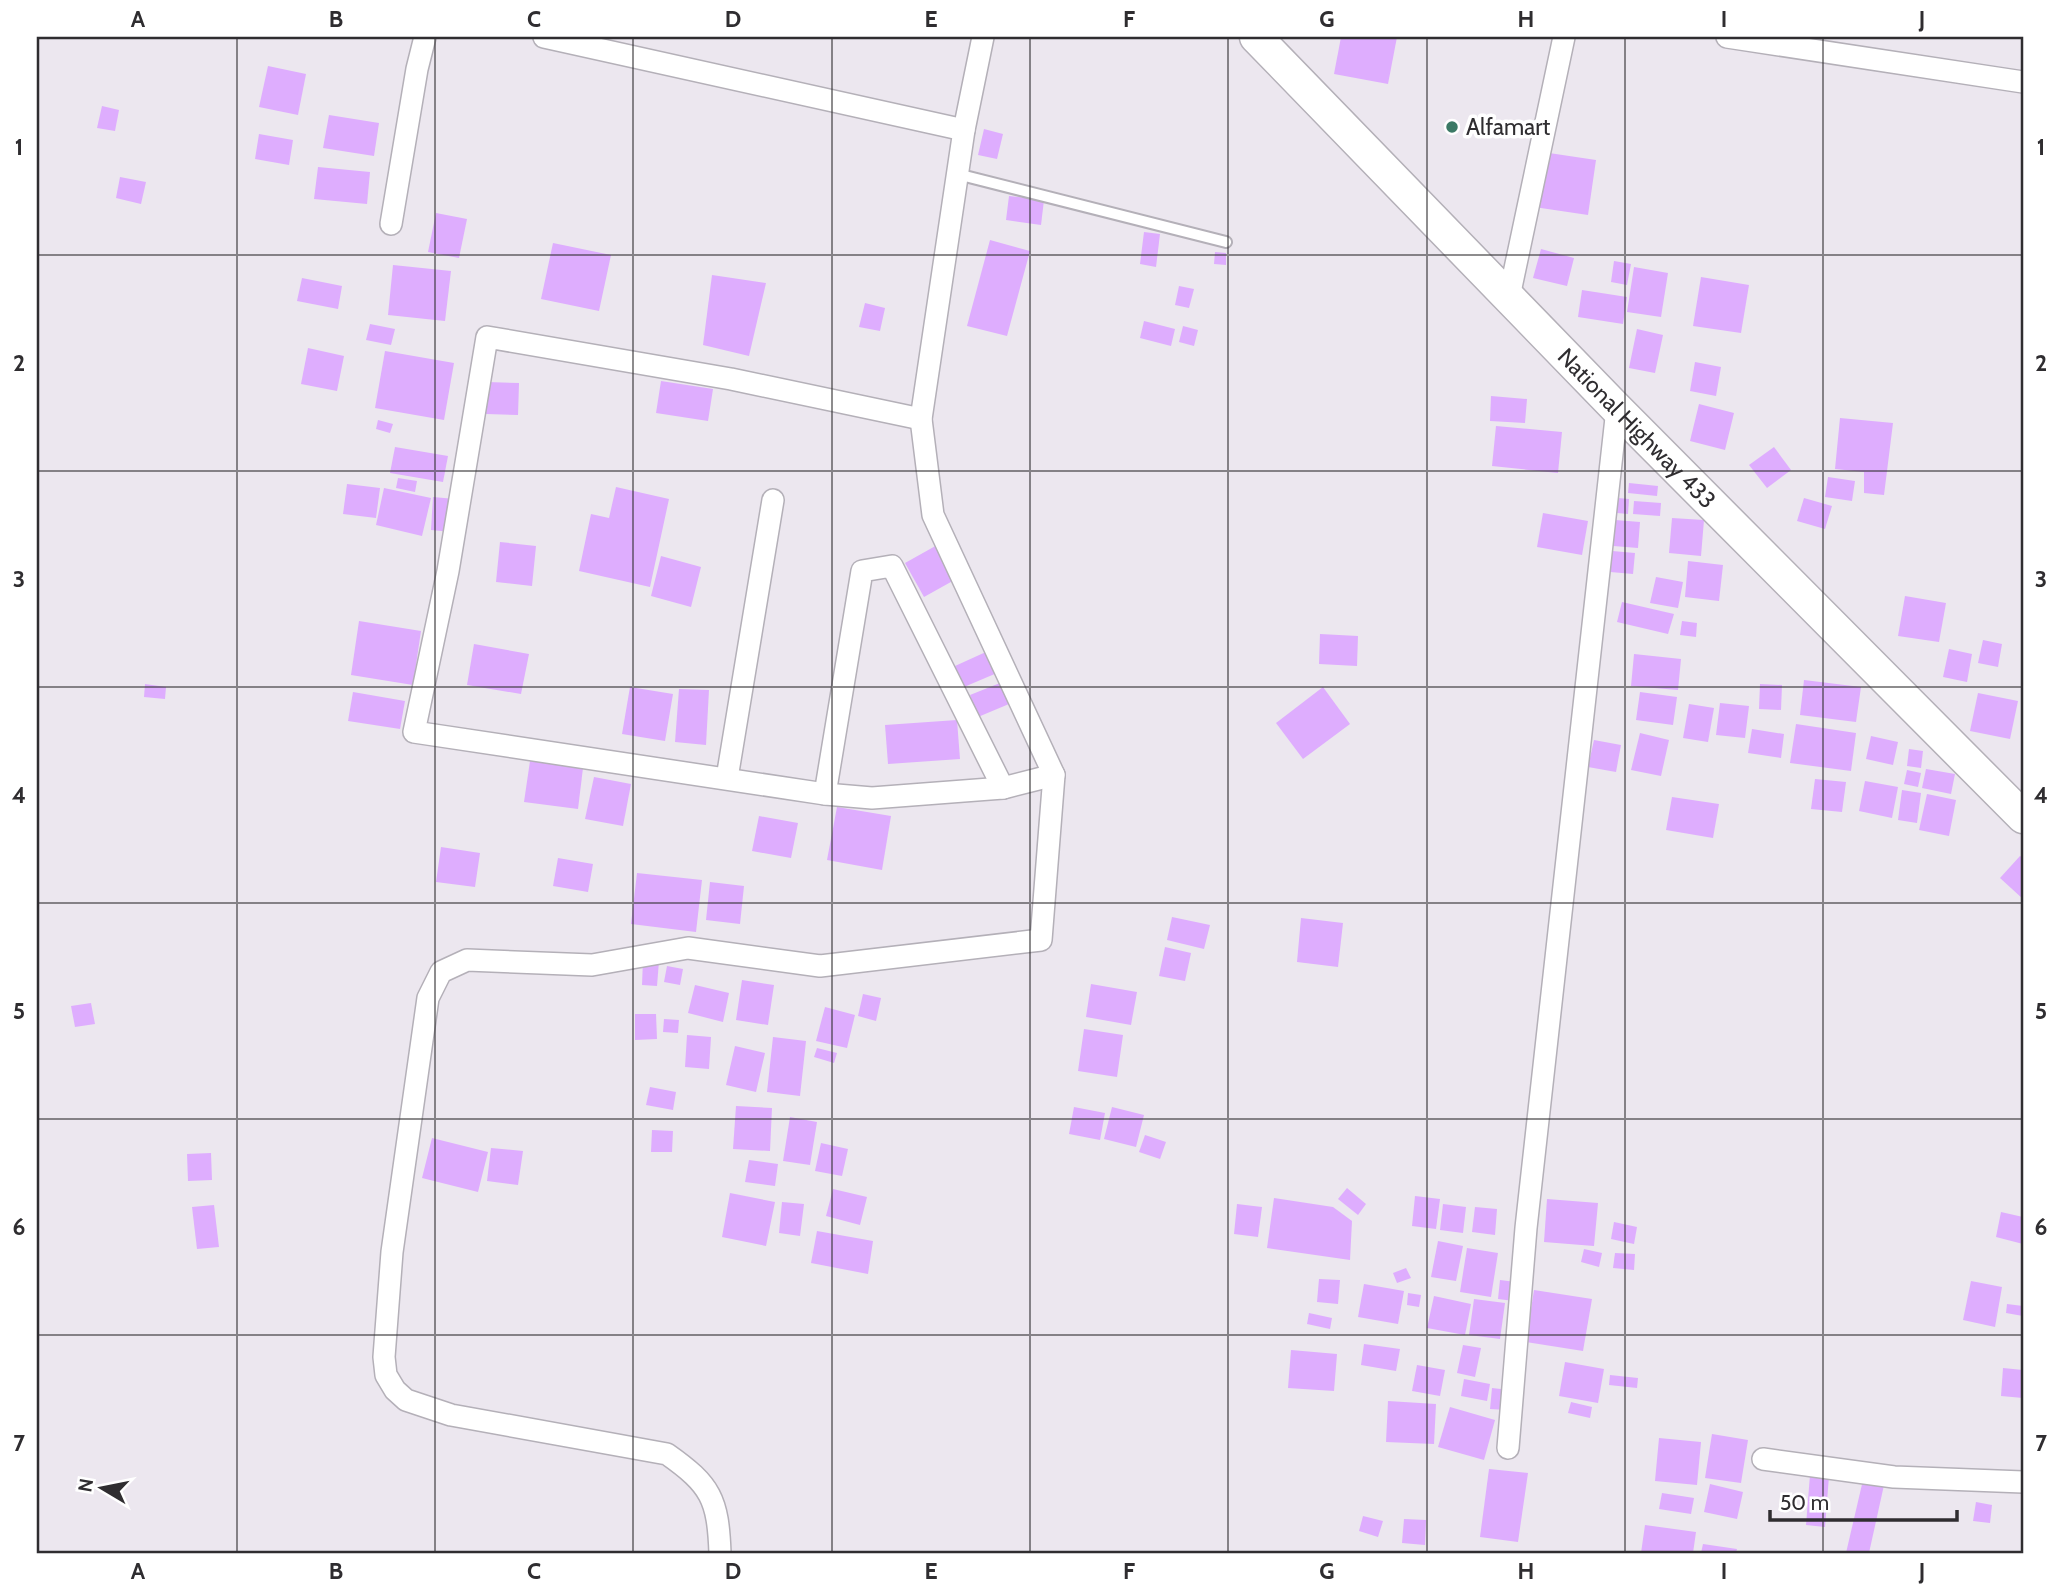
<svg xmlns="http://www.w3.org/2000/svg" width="2060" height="1590" font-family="Cabin,sans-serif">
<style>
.building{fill:#deadfe}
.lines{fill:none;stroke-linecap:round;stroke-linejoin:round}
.service-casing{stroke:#b4b0b8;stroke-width:14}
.minor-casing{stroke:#b4b0b8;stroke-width:24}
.primary-casing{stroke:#b4b0b8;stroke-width:35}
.service{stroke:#fff;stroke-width:10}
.minor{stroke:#fff;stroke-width:21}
.primary{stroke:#fff;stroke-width:32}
.grid{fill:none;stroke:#2f2d30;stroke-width:2;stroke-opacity:0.55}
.poi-dot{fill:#3b7965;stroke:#fff;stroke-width:2.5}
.labels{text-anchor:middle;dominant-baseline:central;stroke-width:7;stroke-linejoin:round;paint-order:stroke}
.poi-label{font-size:23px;fill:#2f2d30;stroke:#fff;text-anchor:start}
.street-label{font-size:23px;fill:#2f2d30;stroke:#fff}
.neatline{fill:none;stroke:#2f2d30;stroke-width:2.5}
.grid-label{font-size:23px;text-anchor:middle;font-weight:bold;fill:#2f2d30}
</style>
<rect width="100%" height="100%" fill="#ece7ef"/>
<g class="building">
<polygon points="1341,37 1397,37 1388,84 1334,74"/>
<polygon points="268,66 306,74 298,115 259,107"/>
<polygon points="102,106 119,110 115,131 97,128"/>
<polygon points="329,115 379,123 374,156 323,148"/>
<polygon points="984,129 1003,134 997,159 978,155"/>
<polygon points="259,134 293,140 289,165 255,159"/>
<polygon points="1529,150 1596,160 1588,215 1521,205"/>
<polygon points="318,167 370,172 367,204 314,199"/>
<polygon points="120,177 146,182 141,204 116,198"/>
<polygon points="1009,196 1044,200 1041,225 1006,220"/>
<polygon points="436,213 467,219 459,258 428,252"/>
<polygon points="1144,232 1160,234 1156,267 1140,264"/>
<polygon points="990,240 1030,251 1007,336 967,326"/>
<polygon points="553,243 611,255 599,311 541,299"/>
<polygon points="1541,249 1574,258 1567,286 1533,278"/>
<polygon points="1215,252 1226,253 1226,265 1214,264"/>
<polygon points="1614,261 1631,264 1627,285 1611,282"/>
<polygon points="393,265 451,271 445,321 388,315"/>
<polygon points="1634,267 1668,273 1661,317 1627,312"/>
<polygon points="712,275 766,283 749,356 703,345"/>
<polygon points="1701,277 1749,285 1741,333 1693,326"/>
<polygon points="302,278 342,286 338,309 297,301"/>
<polygon points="1179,286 1194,289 1189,308 1175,305"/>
<polygon points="1582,290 1627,297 1623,324 1578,317"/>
<polygon points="865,303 885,308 880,331 859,327"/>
<polygon points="1144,321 1175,329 1171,346 1140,338"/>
<polygon points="370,324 395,329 391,345 366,340"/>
<polygon points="1183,326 1198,330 1194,346 1179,342"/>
<polygon points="1637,329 1663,335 1655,373 1629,368"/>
<polygon points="308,348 344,356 337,391 301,384"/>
<polygon points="385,351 454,363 444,420 375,408"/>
<polygon points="1695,362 1721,367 1716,396 1690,391"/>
<polygon points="661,381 713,389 708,421 656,413"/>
<polygon points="487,382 519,383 518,415 486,414"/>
<polygon points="1491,396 1527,399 1525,423 1490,421"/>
<polygon points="1699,404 1734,413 1725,450 1690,441"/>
<polygon points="1840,418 1893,423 1884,495 1864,493 1864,472 1835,469"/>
<polygon points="378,420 393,424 390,433 376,429"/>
<polygon points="1496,426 1562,432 1558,473 1492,466"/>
<polygon points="395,447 448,456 443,482 390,473"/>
<polygon points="1774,447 1791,470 1767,488 1749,465"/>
<polygon points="1828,477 1855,481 1852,501 1825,497"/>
<polygon points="398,478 417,481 415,492 396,488"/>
<polygon points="1629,483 1658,486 1657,496 1628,493"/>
<polygon points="347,484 380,488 376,518 343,514"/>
<polygon points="616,487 669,499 650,587 579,571 591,514 609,518"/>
<polygon points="384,488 431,498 422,536 376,525"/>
<polygon points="433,497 455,499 452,532 431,530"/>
<polygon points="1607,497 1629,499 1628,514 1606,512"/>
<polygon points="1804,498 1832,506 1825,529 1797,521"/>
<polygon points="1634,501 1661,503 1660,516 1633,514"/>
<polygon points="1543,513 1588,521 1582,555 1537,547"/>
<polygon points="1672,518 1704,520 1701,556 1669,553"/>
<polygon points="1603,519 1640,522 1638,548 1601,545"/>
<polygon points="500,542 536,546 532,586 496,582"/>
<polygon points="939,544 958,578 924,597 905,563"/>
<polygon points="1601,550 1635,553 1633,574 1599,571"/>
<polygon points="661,556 701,567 691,607 651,596"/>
<polygon points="1688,561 1723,565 1719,601 1685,597"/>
<polygon points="1656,577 1683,582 1678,608 1650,603"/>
<polygon points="1905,596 1946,603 1939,642 1898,636"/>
<polygon points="1622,602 1674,614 1668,634 1617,622"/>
<polygon points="359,621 421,631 413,685 351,675"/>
<polygon points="1682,621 1697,623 1696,637 1680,635"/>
<polygon points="1320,634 1358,636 1357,666 1319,664"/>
<polygon points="1983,640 2002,644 1998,667 1978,663"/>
<polygon points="474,644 529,654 521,694 467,685"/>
<polygon points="1949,649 1972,654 1967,682 1943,677"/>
<polygon points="988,651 997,673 964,687 955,666"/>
<polygon points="1634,654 1681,659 1678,690 1631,686"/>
<polygon points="1804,680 1861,687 1856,722 1800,715"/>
<polygon points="1000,683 1009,704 978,717 970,695"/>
<polygon points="145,684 166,687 165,699 144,697"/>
<polygon points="1760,684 1782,685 1781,710 1759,709"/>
<polygon points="630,687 673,694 665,741 622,734"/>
<polygon points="1323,687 1350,724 1303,759 1276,723"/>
<polygon points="679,689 709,690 706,745 675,742"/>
<polygon points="353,692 405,701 400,729 348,721"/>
<polygon points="1640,692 1677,697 1673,725 1636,720"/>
<polygon points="1978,693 2018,701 2010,739 1970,731"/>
<polygon points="1720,703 1749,706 1745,738 1716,735"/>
<polygon points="1689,704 1714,708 1708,742 1683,738"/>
<polygon points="957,720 960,759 888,764 885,725"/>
<polygon points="1796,724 1856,733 1851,771 1790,763"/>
<polygon points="1752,729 1784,734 1781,758 1748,753"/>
<polygon points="1640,733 1669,740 1661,776 1631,770"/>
<polygon points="1871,736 1898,742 1893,765 1866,759"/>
<polygon points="1594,740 1621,745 1616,772 1588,767"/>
<polygon points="1909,749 1923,751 1921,768 1907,766"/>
<polygon points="530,761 583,768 578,809 524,802"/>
<polygon points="1926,769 1955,774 1951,794 1922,788"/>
<polygon points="1907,770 1921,773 1918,787 1904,784"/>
<polygon points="594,777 631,784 623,826 585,819"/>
<polygon points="1815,779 1846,782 1842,812 1811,809"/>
<polygon points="1865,781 1898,787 1892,818 1859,811"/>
<polygon points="1902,790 1921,793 1917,823 1898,820"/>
<polygon points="1927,794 1956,800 1949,836 1919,830"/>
<polygon points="1672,797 1719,804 1713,838 1666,830"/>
<polygon points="837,807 891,816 882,870 827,860"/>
<polygon points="759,816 798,823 791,858 752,851"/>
<polygon points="441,847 480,853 475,887 436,882"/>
<polygon points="2020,856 2023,858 2023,899 2000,878"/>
<polygon points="558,858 593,864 588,892 553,886"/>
<polygon points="637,873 702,880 696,932 631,924"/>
<polygon points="710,882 744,886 740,924 706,920"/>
<polygon points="1172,917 1210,925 1204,949 1167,940"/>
<polygon points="1301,918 1343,923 1338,967 1297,962"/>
<polygon points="1165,947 1191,953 1185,981 1159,976"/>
<polygon points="643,960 659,961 657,986 642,985"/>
<polygon points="667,966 683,969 680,985 664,982"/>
<polygon points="742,980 774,985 768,1025 736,1020"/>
<polygon points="1091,984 1137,992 1131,1025 1086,1017"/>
<polygon points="695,985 729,993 723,1022 688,1013"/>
<polygon points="863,994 881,998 876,1021 858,1016"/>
<polygon points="91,1003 95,1024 75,1027 71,1006"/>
<polygon points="825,1007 855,1015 847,1048 816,1041"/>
<polygon points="635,1014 656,1014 657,1039 635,1040"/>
<polygon points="664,1019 679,1020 678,1033 663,1032"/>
<polygon points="1084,1029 1123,1035 1117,1077 1078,1071"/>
<polygon points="687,1035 711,1037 709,1069 685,1067"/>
<polygon points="773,1037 806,1041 800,1096 767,1092"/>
<polygon points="735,1046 765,1053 756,1092 726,1085"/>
<polygon points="817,1048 837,1053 834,1063 814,1057"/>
<polygon points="650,1087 676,1092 673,1110 646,1105"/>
<polygon points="736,1106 772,1108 770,1151 733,1149"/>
<polygon points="1074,1107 1105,1113 1100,1140 1069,1134"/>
<polygon points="1112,1107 1144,1115 1136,1147 1104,1139"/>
<polygon points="790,1117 817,1122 810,1165 783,1161"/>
<polygon points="652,1130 673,1131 672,1152 651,1152"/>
<polygon points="1145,1135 1166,1142 1160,1159 1139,1152"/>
<polygon points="432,1138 488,1152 478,1192 422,1178"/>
<polygon points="821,1143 848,1149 842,1176 815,1171"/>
<polygon points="491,1148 523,1151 518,1185 487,1181"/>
<polygon points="211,1153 212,1180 188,1181 187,1154"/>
<polygon points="749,1160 778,1164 775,1186 745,1182"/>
<polygon points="1347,1188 1366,1204 1358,1215 1338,1199"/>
<polygon points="833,1189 867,1197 860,1225 826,1216"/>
<polygon points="730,1193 775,1202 766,1246 722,1237"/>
<polygon points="1415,1196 1440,1199 1436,1229 1412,1226"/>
<polygon points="1274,1198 1333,1207 1352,1221 1350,1260 1267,1248"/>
<polygon points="1547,1199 1598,1203 1594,1246 1544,1242"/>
<polygon points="782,1202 804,1204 800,1236 779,1233"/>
<polygon points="1237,1204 1262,1207 1258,1237 1234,1234"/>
<polygon points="1443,1204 1466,1207 1463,1233 1440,1230"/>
<polygon points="214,1205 219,1247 197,1249 192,1207"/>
<polygon points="1475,1207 1497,1209 1495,1235 1472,1232"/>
<polygon points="2001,1212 2023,1217 2023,1244 1996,1237"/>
<polygon points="1614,1222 1637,1227 1634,1244 1611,1239"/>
<polygon points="817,1231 873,1241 868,1274 811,1263"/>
<polygon points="1438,1241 1463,1246 1456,1281 1431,1277"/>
<polygon points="1467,1248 1498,1253 1491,1297 1460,1292"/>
<polygon points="1584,1249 1602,1253 1599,1267 1581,1262"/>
<polygon points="1615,1253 1635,1254 1634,1270 1613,1268"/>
<polygon points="1406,1268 1411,1278 1397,1283 1393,1273"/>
<polygon points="1319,1279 1340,1280 1338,1304 1317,1302"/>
<polygon points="1500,1280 1516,1282 1514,1301 1498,1299"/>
<polygon points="1971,1281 2002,1287 1995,1327 1963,1320"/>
<polygon points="1364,1284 1404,1291 1398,1324 1358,1317"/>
<polygon points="1534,1290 1592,1299 1583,1351 1526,1342"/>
<polygon points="1408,1293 1421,1295 1419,1307 1407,1305"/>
<polygon points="1434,1296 1471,1304 1465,1335 1427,1328"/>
<polygon points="1474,1299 1505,1303 1500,1339 1469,1335"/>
<polygon points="2007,1304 2023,1306 2023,1316 2006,1313"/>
<polygon points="1309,1313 1332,1318 1330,1329 1307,1324"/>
<polygon points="1364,1344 1400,1349 1396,1371 1361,1365"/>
<polygon points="1463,1345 1481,1348 1475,1377 1457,1373"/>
<polygon points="1291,1350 1337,1354 1334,1391 1288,1388"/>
<polygon points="1565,1362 1604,1369 1598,1403 1559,1396"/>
<polygon points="1417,1365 1445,1370 1440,1396 1412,1391"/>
<polygon points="2003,1368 2023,1370 2023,1398 2001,1396"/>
<polygon points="1610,1375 1638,1378 1637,1388 1609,1385"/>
<polygon points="1464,1379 1490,1384 1487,1401 1461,1396"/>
<polygon points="1492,1388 1509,1390 1507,1410 1490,1409"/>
<polygon points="1388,1401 1436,1404 1434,1444 1386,1442"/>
<polygon points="1571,1402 1592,1407 1590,1418 1568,1413"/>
<polygon points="1450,1407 1495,1420 1484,1460 1438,1447"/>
<polygon points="1712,1434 1748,1440 1741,1483 1705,1478"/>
<polygon points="1659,1438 1701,1442 1697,1485 1655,1481"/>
<polygon points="1489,1469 1528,1473 1518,1542 1480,1537"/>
<polygon points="1810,1475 1829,1476 1825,1527 1806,1525"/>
<polygon points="1863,1480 1884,1485 1869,1553 1846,1553"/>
<polygon points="1710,1484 1743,1492 1737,1519 1704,1512"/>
<polygon points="1662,1493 1694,1498 1691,1514 1659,1509"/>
<polygon points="1976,1502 1992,1505 1990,1523 1973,1521"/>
<polygon points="1363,1516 1383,1521 1378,1537 1359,1531"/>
<polygon points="1404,1519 1426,1520 1425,1545 1402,1543"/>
<polygon points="1645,1525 1696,1532 1693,1553 1641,1553"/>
<polygon points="1703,1544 1737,1549 1736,1553 1701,1553"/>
</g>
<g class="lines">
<g class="service-casing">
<polyline id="service" points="957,174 1226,242"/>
</g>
<g class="minor-casing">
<g id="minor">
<polyline points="544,37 964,130"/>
<polyline points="1727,37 2023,82"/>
<polyline points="391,224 417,69 425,37"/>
<polyline points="1509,297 1564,37"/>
<polyline points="921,419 731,379 487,337 448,571 414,732 825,794 872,798 1003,788 1054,775"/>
<polyline points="727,778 773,500"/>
<polyline points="825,794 862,571 892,566 1003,788"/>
<polyline points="1508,1448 1526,1228 1617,409"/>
<polyline points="1763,1459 1894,1477 2023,1482"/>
<path d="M720 1553C718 1499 711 1485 667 1454L451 1415 406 1400 395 1390 386 1375 384 1357 392 1252 428 998 441 972 467 960 592 965 688 948 820 966 1041 940 1054 775 933 515 921 419 964 130 983 37"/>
</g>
</g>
<g class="primary-casing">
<g id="primary">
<path id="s1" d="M1256 37 1617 409 2023 817"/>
</g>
</g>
<use href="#service" class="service"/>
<use href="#minor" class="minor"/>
<use href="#primary" class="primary"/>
</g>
<path class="grid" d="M237 37V1553M435 37V1553M633 37V1553M832 37V1553M1030 37V1553M1228 37V1553M1427 37V1553M1625 37V1553M1823 37V1553M37 255H2023M37 471H2023M37 687H2023M37 903H2023M37 1119H2023M37 1335H2023"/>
<circle class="poi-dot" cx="1452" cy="127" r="7"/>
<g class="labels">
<g class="poi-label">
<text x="1466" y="127">Alfamart</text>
</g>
<g class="street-label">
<text stroke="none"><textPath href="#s1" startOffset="546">National Highway 433</textPath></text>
</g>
</g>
<rect width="2060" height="1590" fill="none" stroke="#ffffff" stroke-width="77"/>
<g transform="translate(102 1488) rotate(280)" stroke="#ffffff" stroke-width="5" paint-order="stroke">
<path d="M0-5L12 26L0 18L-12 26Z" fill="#2f2d30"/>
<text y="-10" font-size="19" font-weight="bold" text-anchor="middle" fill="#2f2d30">N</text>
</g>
<path d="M1770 1510v10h187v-10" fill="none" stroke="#2f2d30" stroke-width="3.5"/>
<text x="1780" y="1510" font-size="21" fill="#2f2d30" stroke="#ffffff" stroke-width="5" paint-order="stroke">50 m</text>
<rect x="38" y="38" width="1984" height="1514" class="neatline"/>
<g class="grid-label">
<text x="138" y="27">A</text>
<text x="336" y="27">B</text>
<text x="534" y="27">C</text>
<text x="733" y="27">D</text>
<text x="931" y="27">E</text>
<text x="1129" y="27">F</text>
<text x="1327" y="27">G</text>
<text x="1526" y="27">H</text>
<text x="1724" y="27">I</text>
<text x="1922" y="27">J</text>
<text x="19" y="155">1</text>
<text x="2041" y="155">1</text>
<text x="19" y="371">2</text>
<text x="2041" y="371">2</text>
<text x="19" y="587">3</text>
<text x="2041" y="587">3</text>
<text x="19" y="803">4</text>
<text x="2041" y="803">4</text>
<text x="19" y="1019">5</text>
<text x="2041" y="1019">5</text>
<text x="19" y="1235">6</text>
<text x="2041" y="1235">6</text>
<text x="19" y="1451">7</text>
<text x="2041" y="1451">7</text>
<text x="138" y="1579">A</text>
<text x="336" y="1579">B</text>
<text x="534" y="1579">C</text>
<text x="733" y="1579">D</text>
<text x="931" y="1579">E</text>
<text x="1129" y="1579">F</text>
<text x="1327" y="1579">G</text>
<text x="1526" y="1579">H</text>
<text x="1724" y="1579">I</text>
<text x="1922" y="1579">J</text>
</g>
</svg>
